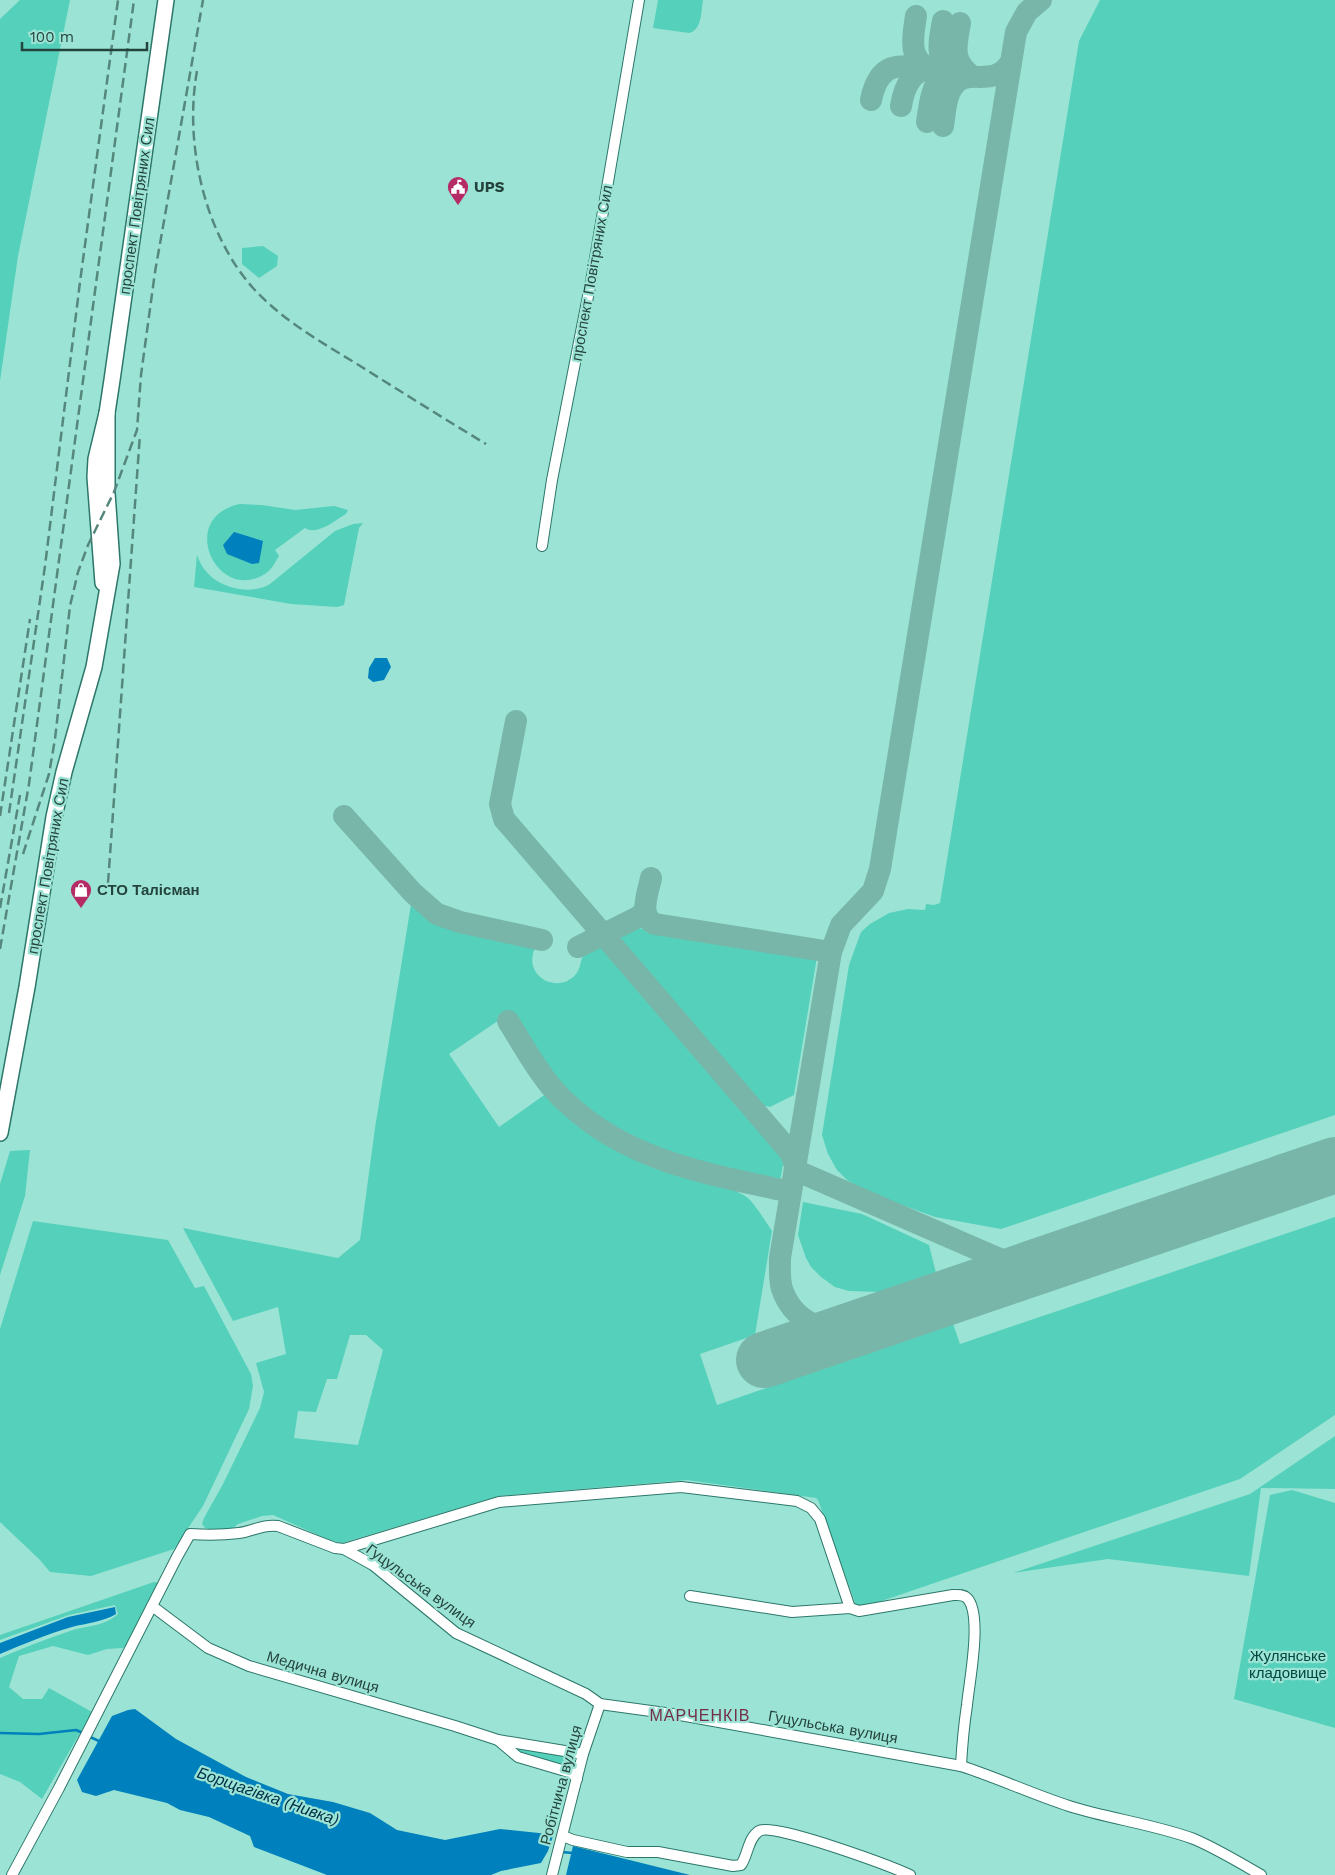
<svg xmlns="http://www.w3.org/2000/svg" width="1335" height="1875" font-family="'Work Sans',sans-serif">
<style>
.green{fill:#55d0bb;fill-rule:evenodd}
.water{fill:#0080bc}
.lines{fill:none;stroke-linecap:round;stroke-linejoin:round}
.stream{stroke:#0080bc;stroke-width:2.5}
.taxiway{stroke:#78b6a9;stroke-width:22}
.runway{stroke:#78b6a9;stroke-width:56}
.minor-casing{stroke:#2c776a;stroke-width:12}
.primary-casing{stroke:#2c776a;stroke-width:18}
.minor{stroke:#fff;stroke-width:10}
.primary{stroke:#fff;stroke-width:15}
.rail{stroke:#56877d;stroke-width:2.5;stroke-dasharray:10 5;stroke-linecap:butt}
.labels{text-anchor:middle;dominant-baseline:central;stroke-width:4.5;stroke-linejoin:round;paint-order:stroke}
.poi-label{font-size:15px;font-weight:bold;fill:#24433d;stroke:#9be4d5;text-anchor:start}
.street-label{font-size:15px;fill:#24433d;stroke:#9be4d5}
.park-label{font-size:15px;fill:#02473e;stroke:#9be4d5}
.neighbourhood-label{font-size:16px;letter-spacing:1px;fill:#732f47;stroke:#9be4d5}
.water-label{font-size:16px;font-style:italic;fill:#002d46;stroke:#9be4d5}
</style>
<rect width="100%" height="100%" fill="#9be4d5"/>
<g class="green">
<polygon points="20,0 70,0 18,256 0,381 0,19"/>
<path d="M658 0H703C701 12 702 30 689 33L653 28Z"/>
<polygon points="1100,0 1335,0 1335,1115 1001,1229 935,1217 869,1193 847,1180 837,1170 828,1154 822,1135 849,965 861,932 870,924 889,913 908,909 925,910 926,904 934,905 940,903 1079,41"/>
<polygon points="263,246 278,256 277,266 259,278 242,264 242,248"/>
<path d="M240 504 262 505 295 510 334 506 348 510 346 514C335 520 318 536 305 528L275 550 279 556C275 563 271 570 265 574 217 604 176 517 240 504Z"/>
<path d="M363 523 359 528 344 605 337 607 291 604 194 587 197 555C199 560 201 565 204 569 218 588 250 596 270 584L335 531 353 524Z"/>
<path d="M412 898 435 918 459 926 537 944C533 951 531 958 533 966 539 985 564 989 576 974 581 968 580 961 583 956 586 951 594 947 599 945L784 1159 780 1181C753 1176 724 1172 698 1165 641 1149 588 1119 551 1072 536 1054 524 1032 511 1012L449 1054 499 1127 547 1093C573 1119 599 1142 632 1157 652 1166 672 1173 693 1179 709 1183 738 1188 750 1200 758 1209 765 1221 772 1231L755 1335 700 1354 717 1405 953 1324 960 1344 1335 1217V1415L1240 1479 864 1607 856 1605 818 1500 816 1498 687 1480 499 1496 342 1543 329 1540 273 1515 262 1516 238 1524 231 1530 217 1531 205 1528 202 1524 204 1518 223 1484 260 1408 264 1392 256 1363 286 1354 278 1307 233 1321 183 1228 338 1258 360 1240 375 1128ZM350 1335H366L383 1350 358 1445 294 1438 298 1411 316 1412 327 1379H337Z"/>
<polygon points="632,927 817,957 794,1095 770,1107 761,1105 616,936"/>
<polygon points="30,1150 25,1196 0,1275 0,1184 10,1151"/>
<polygon points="803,1202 862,1214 929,1245 936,1273 880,1292 849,1291 835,1287 821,1277 811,1267 806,1258 798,1235"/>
<polygon points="33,1221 168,1240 195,1288 204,1286 251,1374 253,1386 249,1409 203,1506 174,1549 91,1576 50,1572 40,1560 0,1522 0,1329"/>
<polygon points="1335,1436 1335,1489 1261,1488 1249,1576 1108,1559 1013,1573 1250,1494"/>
<polygon points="1292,1490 1335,1503 1335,1728 1234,1699 1270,1495"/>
<path d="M154 1582 161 1583 130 1641 123 1648 107 1649 88 1655 53 1646 19 1656 9 1687 23 1699H42L49 1688 92 1712 42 1799 20 1782 0 1774V1658C23 1648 46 1639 70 1631 88 1625 103 1627 118 1614L115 1605 69 1615 0 1640V1635Z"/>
<polygon points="508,1744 573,1756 577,1762 575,1767 571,1770 519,1755"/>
</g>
<g class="water">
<polygon points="234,532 263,541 259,563 252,564 227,554 223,545"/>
<polygon points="375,658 387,658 391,667 384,680 373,682 368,678 369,668"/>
<path d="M115 1607 116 1614C103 1622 87 1623 72 1627 47 1634 24 1644 0 1654V1643L68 1617Z"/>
<polygon points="135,1709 176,1739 246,1777 288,1794 333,1802 370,1813 397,1830 445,1840 500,1829 539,1833 553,1836 548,1851 541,1863 501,1871 491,1875 327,1875 254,1847 250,1836 209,1817 180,1810 167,1803 114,1790 96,1796 82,1792 77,1780 112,1716 128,1710"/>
<polygon points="573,1846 690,1875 566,1875"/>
</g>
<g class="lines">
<g class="stream">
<polyline points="0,1733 39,1734 76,1730 83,1733"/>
<polyline points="88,1736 101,1742"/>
<polyline points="561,1852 573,1853"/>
</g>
<g class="taxiway">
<path d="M916 16C913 36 907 60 931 69"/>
<path d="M943 21C939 44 933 62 959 74"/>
<path d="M960 23C956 46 951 61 972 76"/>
<path d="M871 100C879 61 899 64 931 69"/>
<path d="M901 106C904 87 913 66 935 70"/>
<path d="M927 122C931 100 930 71 961 74"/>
<path d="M943 126C945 115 945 103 949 94 963 60 991 93 1011 62"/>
<polyline points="516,721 500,804 504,819 791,1153 795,1166"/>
<polyline points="344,816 413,893 437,914 460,922 542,940"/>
<path d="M651 878C648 893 638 916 655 924L831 952"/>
<polyline points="578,947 638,917 645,911"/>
<path d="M508 1021C522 1043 536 1070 554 1090 618 1160 703 1173 791 1192"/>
<polyline points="795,1170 1027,1271"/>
<path d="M855 1328C824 1335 793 1321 782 1289 779 1279 780 1268 780 1258L831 952 841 925 873 891 880 869 1016 32 1027 12 1041 0"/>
</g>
<polyline class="runway" points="764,1360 1335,1165"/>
<g class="minor-casing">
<g id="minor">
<polyline points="542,546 552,480 592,276 639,0"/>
<polyline points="344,1549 499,1502 681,1487 797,1501 811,1508 820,1519 850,1608"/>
<path d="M690 1596 792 1612 850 1608 859 1611 953 1595C958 1595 963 1594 967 1598 983 1614 969 1683 967 1705 964 1725 962 1746 961 1766"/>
<polyline points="152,1606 208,1648 249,1666 455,1726 498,1740 583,1754"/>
<polyline points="499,1741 518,1757 572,1773 577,1779"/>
<path d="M563 1836 573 1840 627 1852H658L733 1866 741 1865C748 1855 748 1838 759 1831 773 1822 890 1866 910 1875"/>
<path d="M12 1875 59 1788 177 1557 190 1534C206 1535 223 1535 239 1533 253 1531 263 1524 278 1526L335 1548 344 1549 373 1565 456 1633 586 1694 600 1704 680 1715 961 1766C998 1778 1032 1794 1069 1806 1110 1819 1153 1824 1194 1839 1217 1849 1239 1862 1261 1875"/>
<polyline points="552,1875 583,1754 600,1704"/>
</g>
</g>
<g class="primary-casing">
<g id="primary">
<polyline points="103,583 95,477 96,459 107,413 112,380 166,0"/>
<polyline points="0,1133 27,987 54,817 64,772 94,667 112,564 107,493 107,413"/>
</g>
</g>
<use href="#minor" class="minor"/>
<use href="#primary" class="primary"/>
<g class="rail">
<path d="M197 71C184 143 204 233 253 288 282 320 321 342 357 364 400 391 443 418 486 444"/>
<polyline points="9,813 45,566 80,282 118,0"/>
<polyline points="0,816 30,619"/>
<polyline points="23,854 49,774 55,739 70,606 78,572 88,545 114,492 137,430 141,375 155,272 203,0"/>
<polyline points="108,883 140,434"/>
<polyline points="0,908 20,795"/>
<polyline points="0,949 29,784 134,0"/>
</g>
</g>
<defs>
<g id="civic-pin" transform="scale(1.125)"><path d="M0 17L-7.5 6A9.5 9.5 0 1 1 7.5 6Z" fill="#b52b66" stroke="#9be4d5"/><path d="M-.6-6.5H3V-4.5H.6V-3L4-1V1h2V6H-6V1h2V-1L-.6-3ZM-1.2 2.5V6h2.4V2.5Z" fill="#fff"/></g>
<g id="shop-pin" transform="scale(1.125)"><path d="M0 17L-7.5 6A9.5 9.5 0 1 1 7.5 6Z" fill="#b52b66" stroke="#9be4d5"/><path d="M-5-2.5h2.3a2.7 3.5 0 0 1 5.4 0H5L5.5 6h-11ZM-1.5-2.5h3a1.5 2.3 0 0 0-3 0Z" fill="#fff"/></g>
</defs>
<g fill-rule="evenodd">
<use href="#civic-pin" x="458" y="187"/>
<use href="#shop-pin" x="81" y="890"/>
</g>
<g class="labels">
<g class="poi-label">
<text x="474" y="187">UPS</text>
<text x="97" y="890">СТО Талісман</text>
</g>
<g class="street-label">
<text transform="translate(137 206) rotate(-82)">проспект Повітряних Сил</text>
<text transform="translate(592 273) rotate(-80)">проспект Повітряних Сил</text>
<text transform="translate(48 866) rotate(-80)">проспект Повітряних Сил</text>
<text transform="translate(421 1586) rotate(36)">Гуцульська вулиця</text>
<text transform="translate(323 1672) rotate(16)">Медична вулиця</text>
<text transform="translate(833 1727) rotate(10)">Гуцульська вулиця</text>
<text transform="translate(561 1785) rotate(-75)">Робітнича вулиця</text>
</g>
<g class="park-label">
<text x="1288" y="1656">Жулянське<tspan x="1288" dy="17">кладовище</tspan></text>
</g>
<g class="neighbourhood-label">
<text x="700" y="1715">МАРЧЕНКІВ</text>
</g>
<g class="water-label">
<text transform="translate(268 1796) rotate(19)">Борщагівка (Нивка)</text>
</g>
</g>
<path d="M22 42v8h125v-8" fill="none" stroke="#24433d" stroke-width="2.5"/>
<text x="30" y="42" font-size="15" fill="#24433d" stroke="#9be4d5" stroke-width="4" paint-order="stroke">100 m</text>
</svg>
